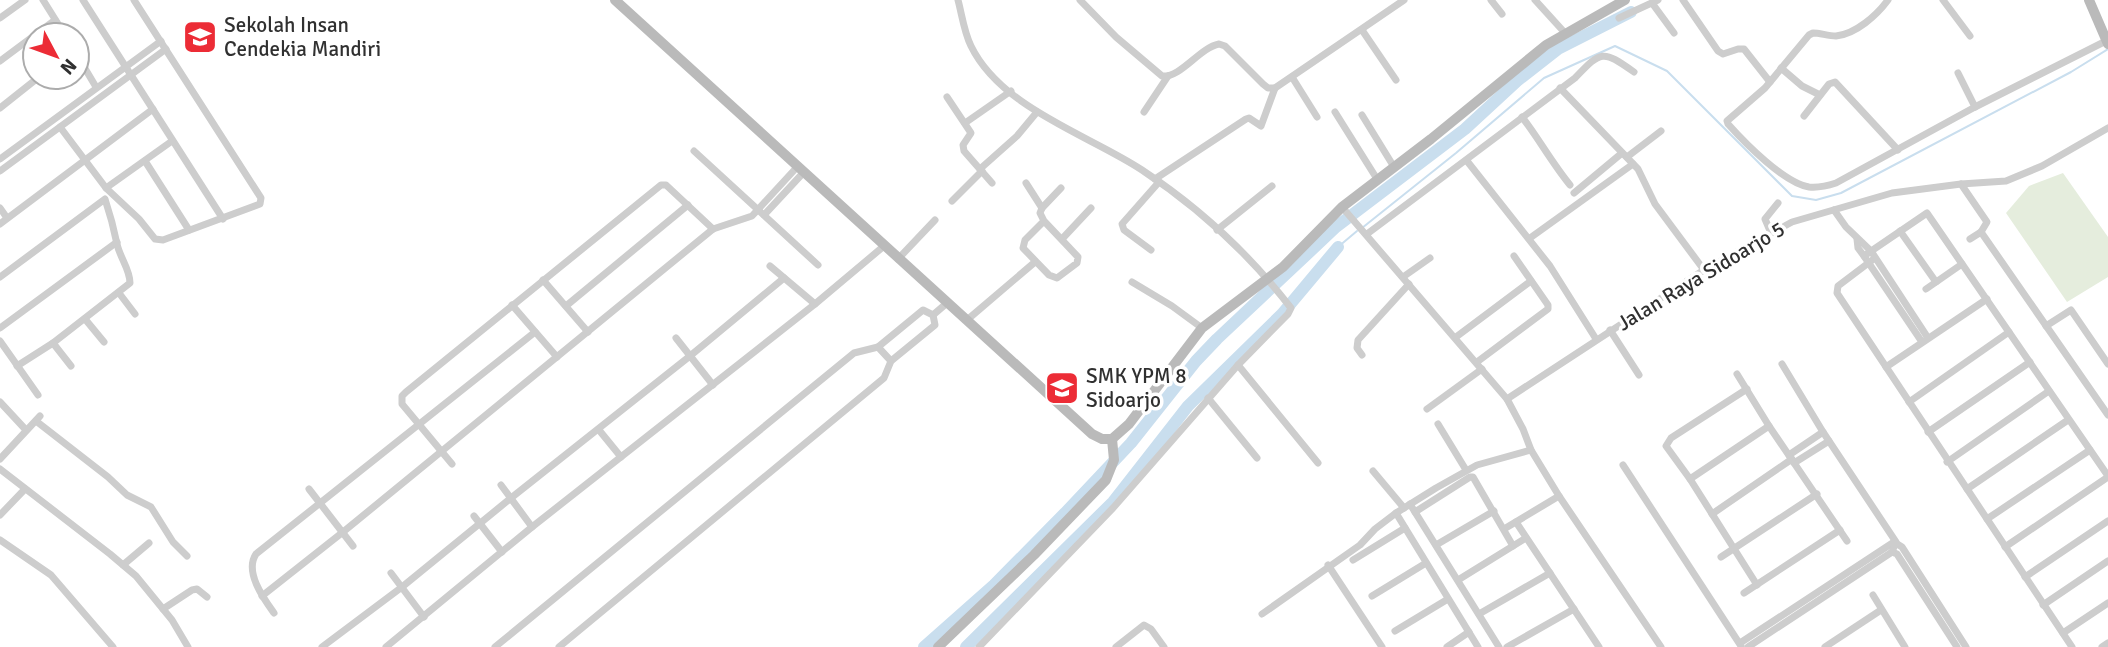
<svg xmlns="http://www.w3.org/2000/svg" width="2108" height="647" font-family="Signika,sans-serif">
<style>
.green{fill:#e5eddd}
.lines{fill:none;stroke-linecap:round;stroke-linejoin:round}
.stream{stroke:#c9deee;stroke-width:2}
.river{stroke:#c9deee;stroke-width:12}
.street{stroke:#cdcdcd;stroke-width:7}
.secondary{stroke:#bababa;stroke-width:10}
.labels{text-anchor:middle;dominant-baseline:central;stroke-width:7;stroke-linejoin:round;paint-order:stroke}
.poi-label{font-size:21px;fill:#303030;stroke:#fff;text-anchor:start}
.street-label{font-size:21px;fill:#303030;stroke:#fff}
</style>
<rect width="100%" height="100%" fill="#fff"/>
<polygon class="green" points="2063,173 2108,237 2108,277 2067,302 2006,213 2029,186"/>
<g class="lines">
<g class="stream">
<polyline points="1362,228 1456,153 1544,78 1615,46 1667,71 1792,196 1816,200 1841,193 2071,72 2108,49"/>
<polyline points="1338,247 1357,231"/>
</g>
<g class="river">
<polyline points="924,647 994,585 1065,513 1131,443 1196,361 1217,339 1336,227 1465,129 1517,81 1558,49 1631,12"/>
<polyline points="966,647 1113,502 1188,406 1282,314 1338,247"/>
</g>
<g class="street">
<polyline points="43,0 65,35"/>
<polyline points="83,0 223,219"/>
<path d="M958 0C962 15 964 32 971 46 1001 108 1089 135 1142 170 1198 207 1250 255 1291 308L1288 314 1238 365 1113 508 979 647"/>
<path d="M1080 0 1116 37 1162 76C1181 78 1199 48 1219 44L1225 46 1263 84 1268 88H1275"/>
<polyline points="1491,0 1502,14"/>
<polyline points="1535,0 1565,33"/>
<polyline points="1683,0 1718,51 1723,54 1738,49 1744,49 1770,82"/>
<path d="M1888 0C1877 15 1856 34 1836 36 1828 36 1820 33 1813 33L1809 35 1765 88 1727 121 1728 124C1745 143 1784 183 1809 187 1819 188 1827 186 1836 183L1975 107 2108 40"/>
<polyline points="1943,0 1970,36"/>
<polyline points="1652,3 1674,33"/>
<polyline points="0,18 25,0"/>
<polyline points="1619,18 1658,0"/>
<polyline points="1362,30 1396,80"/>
<polyline points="77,55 96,87"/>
<polyline points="0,61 55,20"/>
<polyline points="1781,68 1802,86 1820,95"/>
<polyline points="1958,73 1975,107"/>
<polyline points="1292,77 1317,117"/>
<polyline points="1560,88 1638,169 1655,204 1704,270"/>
<polyline points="947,97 971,133 963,145 964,151 992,183"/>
<polyline points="0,108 39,77"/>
<polyline points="1144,112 1168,76"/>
<polyline points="1335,112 1377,179"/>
<polyline points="1362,115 1394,167"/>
<polyline points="1804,116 1829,84 1835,82 1898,150"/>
<path d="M1522 117C1539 139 1552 163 1570 185"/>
<polyline points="965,123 1011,91"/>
<polyline points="60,127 106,188 139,219 155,239 163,240 260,204 261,198 134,0"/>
<polyline points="694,151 818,265"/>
<polyline points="1627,157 1661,131"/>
<polyline points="0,159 161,41"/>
<polyline points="145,161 189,230"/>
<polyline points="1467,161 1550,266 1596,339"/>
<polyline points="980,169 1017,136 1037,112"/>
<polyline points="0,171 166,49"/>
<polyline points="1155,179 1246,119 1249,118 1261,126 1275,88 1404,0"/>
<polyline points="1026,183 1042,208 1040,213 1044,221 1078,257 1077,263 1057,278 1049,275 1023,248 1025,240 1044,221"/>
<polyline points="1961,184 1987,222 1981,232 1970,239"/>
<polyline points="106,188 172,141"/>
<polyline points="1574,193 1622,153"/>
<polyline points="952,201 982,171"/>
<polyline points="1342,207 1507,399 1523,429 1531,450 1559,496 1661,647"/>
<polyline points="0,208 7,218"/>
<polyline points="1042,208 1061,188"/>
<polyline points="1834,210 1846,227 1871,251 1928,338"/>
<polyline points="764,215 804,172"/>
<polyline points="0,224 153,109"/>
<polyline points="1217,230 1272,186"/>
<polyline points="1900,231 1936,282"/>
<polyline points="1981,232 2108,415"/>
<polyline points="1771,233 1765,219 1778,203"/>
<path d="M1367 234 1575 78C1601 51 1602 49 1634 72"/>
<polyline points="1530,238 1633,164"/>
<polyline points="1062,239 1091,208"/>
<polyline points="1857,239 1858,248 1864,256 1922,342"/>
<polyline points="1151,250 1124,230 1122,224 1159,182"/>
<polyline points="1864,256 1927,213 2108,476"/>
<polyline points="1875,258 1838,286 1837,293 2072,647"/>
<polyline points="898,259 935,220"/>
<polyline points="770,266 815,304"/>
<path d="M0 277 105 199C110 214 114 229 117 244 120 258 130 269 130 283L53 343 17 366"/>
<polyline points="1403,277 1430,258"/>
<polyline points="543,280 588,332"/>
<polyline points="1132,282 1172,306 1202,328"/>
<polyline points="1926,289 1962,264"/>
<polyline points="119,293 135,314"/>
<polyline points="512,305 557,357"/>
<polyline points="566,306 688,205"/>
<polyline points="933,315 947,303"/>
<polyline points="85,319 104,342"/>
<polyline points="967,320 1035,262"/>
<polyline points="2046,326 2071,310 2108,364"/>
<polyline points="0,328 117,242"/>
<polyline points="1610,330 1639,375"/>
<polyline points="1456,337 1531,281"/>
<polyline points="676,338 713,385"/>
<polyline points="0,341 38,395"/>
<polyline points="53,343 71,366"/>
<polyline points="878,347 891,361"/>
<polyline points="1362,355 1357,348 1358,340 1409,284"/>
<polyline points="1477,362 1548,309 1548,305 1514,256"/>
<polyline points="1238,365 1318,463"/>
<polyline points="1886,367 1987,299"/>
<polyline points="1737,374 1769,426 1847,541"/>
<polyline points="1747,389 1671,438 1666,446 1690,479 1757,585"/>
<polyline points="1208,398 1257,458"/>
<polyline points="1507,399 1704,270 1792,222 1892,193 1961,184 2006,181 2042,166 2108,128"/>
<polyline points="0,402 26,430"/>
<polyline points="1909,402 2009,332"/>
<polyline points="1427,409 1482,369"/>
<polyline points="36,421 108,477 127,495 151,507 173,542 187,556"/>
<polyline points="1438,424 1466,470"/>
<polyline points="599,430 621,457"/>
<polyline points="1928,432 2030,362"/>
<polyline points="1789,455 1823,432"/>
<polyline points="0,459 40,416"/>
<polyline points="1947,462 2049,391"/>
<polyline points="1794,463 1829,441"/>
<polyline points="452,464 402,404 402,396 406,392 661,185 666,185 713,229"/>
<polyline points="1623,465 1741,646"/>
<polyline points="0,469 110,554 136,576 172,620 188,647"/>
<polyline points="1373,471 1404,508"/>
<polyline points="1690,479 1769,426"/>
<polyline points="501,485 532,527"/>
<polyline points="309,489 353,546"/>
<polyline points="1967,489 2068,420"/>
<polyline points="1410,504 1499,647"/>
<polyline points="1415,512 1470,477 1473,477 1513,546"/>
<polyline points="1396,513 1478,647"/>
<polyline points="1712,514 1792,459"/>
<polyline points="0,515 25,489"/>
<polyline points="474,516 502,552"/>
<polyline points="1987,519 2090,450"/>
<polyline points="1516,522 1599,647"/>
<polyline points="1504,529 1559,496"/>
<polyline points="0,540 51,575 113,647"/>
<polyline points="1436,545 1494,511"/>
<polyline points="2005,547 2108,477"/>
<polyline points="1892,552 1897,554 1957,647"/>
<polyline points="1721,557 1817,494"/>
<polyline points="1353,560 1405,528"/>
<polyline points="123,565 149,543"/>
<polyline points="1328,565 1382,647"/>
<polyline points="391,573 424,617"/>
<polyline points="2025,577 2108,521"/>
<polyline points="1458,580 1526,538"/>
<polyline points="1744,593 1840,530"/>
<polyline points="1873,595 1905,647"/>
<polyline points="262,596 343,532 713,229 752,216 798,166"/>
<polyline points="1372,596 1426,563"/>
<polyline points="2043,605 2108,561"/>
<polyline points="163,609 192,590 197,589 207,597"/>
<path d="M274 613C264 599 244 572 256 554L535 332"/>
<polyline points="1262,614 1360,545 1375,529 1396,513 1436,488 1477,465 1531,450"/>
<polyline points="1479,614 1550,573"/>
<polyline points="1395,631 1448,599"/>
<polyline points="2063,633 2108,603"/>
<polyline points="1740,643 1894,542 1902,547 1966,647"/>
<polyline points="322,647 402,587 511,498 690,356 784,278"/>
<polyline points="386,647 532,527 815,304 884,246"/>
<polyline points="495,647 854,353 878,347 923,310 933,315 935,325 891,361 884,378 559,647"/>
<polyline points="1116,647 1144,625 1151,629 1164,647"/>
<polyline points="1447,647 1469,632"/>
<polyline points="1507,647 1574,609"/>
<polyline points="1748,647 1892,552 1896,542 1823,432 1782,364"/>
<polyline points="1825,647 1881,610"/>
<polyline points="2102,647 2108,643"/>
</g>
<g class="secondary">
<polyline points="615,0 1092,434 1102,439 1112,439 1129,424 1202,328 1283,267 1342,207 1431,139 1546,45 1625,0"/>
<polyline points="2089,0 2108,44"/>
<polyline points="938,647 1034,555 1106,480 1114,460 1112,439"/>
</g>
</g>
<defs>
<g id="school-square" transform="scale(1.75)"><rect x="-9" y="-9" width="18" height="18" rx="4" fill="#ec2c36" stroke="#fff"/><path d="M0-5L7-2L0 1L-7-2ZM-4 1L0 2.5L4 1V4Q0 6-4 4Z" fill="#fff"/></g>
</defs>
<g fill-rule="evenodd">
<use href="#school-square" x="200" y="37"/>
<use href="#school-square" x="1062" y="388"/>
</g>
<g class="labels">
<g class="poi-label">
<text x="224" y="25">Sekolah Insan<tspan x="224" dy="24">Cendekia Mandiri</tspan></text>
<text x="1086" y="376">SMK YPM 8<tspan x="1086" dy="24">Sidoarjo</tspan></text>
</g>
<g class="street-label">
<text transform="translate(1701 276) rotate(-31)">Jalan Raya Sidoarjo 5</text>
</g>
</g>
<g transform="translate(56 56) rotate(131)"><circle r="33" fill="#ffffff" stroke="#acacac" stroke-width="2"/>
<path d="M0-5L12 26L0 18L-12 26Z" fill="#ec2c36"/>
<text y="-10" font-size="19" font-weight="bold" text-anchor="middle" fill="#303030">N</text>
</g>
</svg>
